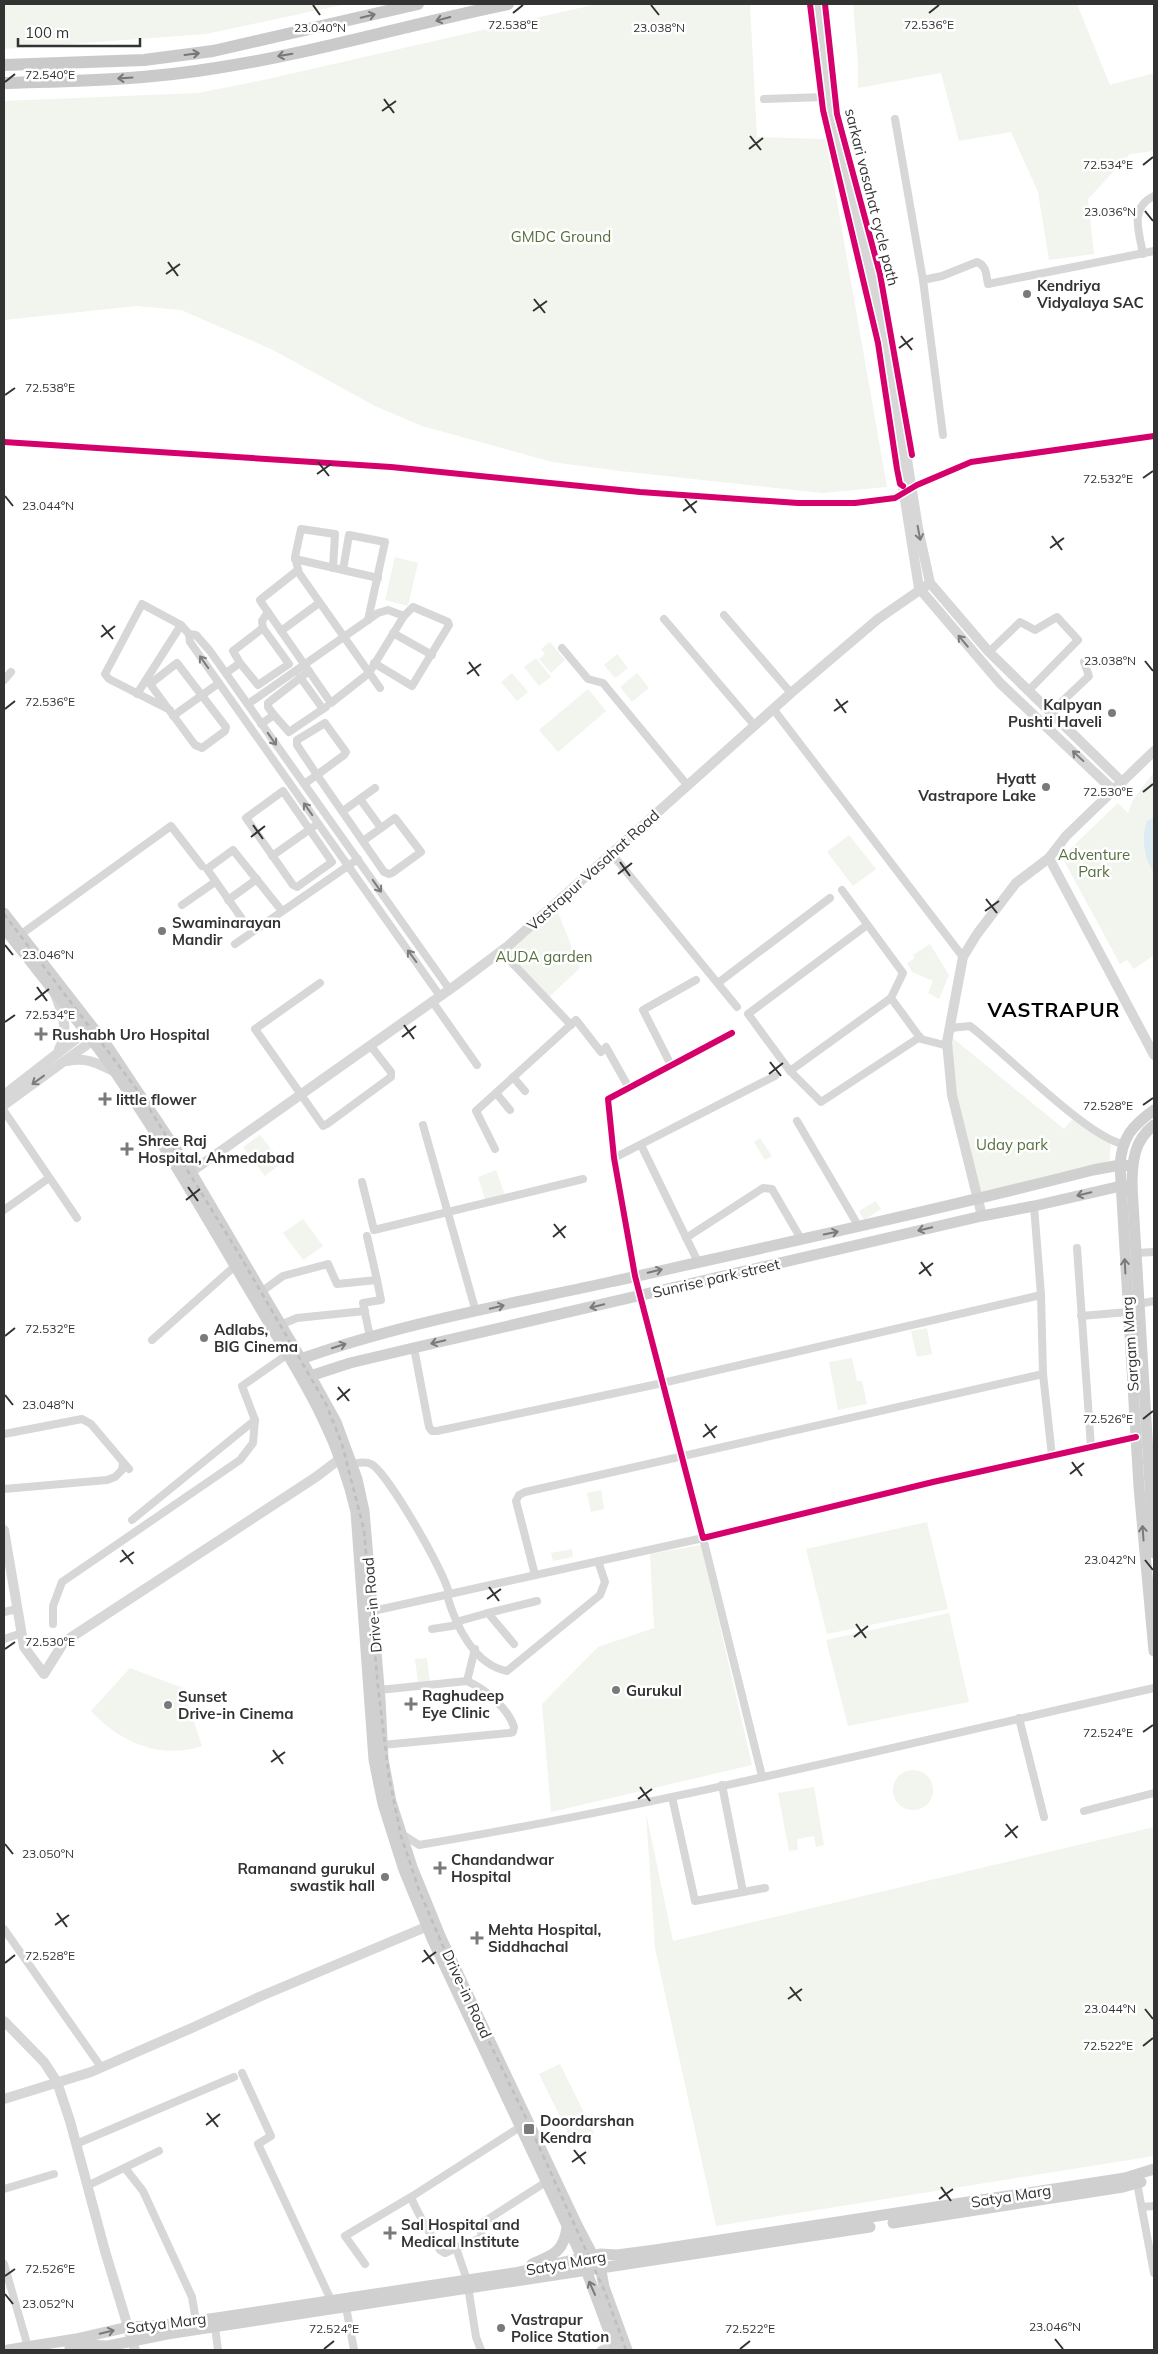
<svg xmlns="http://www.w3.org/2000/svg" width="1158" height="2354" font-family="Mulish,sans-serif">
<style>
.green{fill:#f1f5ed}
.water{fill:#ddebf3}
.lines{fill:none;stroke-linecap:round;stroke-linejoin:round}
.minor{stroke:#d7d7d7;stroke-width:8}
.tertiary{stroke:#d7d7d7;stroke-width:10}
.secondary{stroke:#d0d0d0;stroke-width:11}
.primary{stroke:#cacaca;stroke-width:12}
.rail{stroke:#bebebe;stroke-width:2.5;stroke-dasharray:5 4;stroke-linecap:butt}
.cycleway-casing{stroke:#fff;stroke-width:9}
.cycleway{stroke:#d6006c;stroke-width:6}
.oneway{stroke:#777}
.oneway2{stroke:#7d7d7d}
.oneway3{stroke:#7a7a7a}
.ticks{fill:none;stroke:#333;stroke-width:2}
.poi-dot{fill:#7a7a7a;stroke:#fff;stroke-width:2}
.labels{text-anchor:middle;dominant-baseline:central;stroke-width:5;stroke-linejoin:round;paint-order:stroke}
.street-label{font-size:15px;fill:#333;stroke:#fff}
.park-label{font-size:15px;fill:#56703f;stroke:#fff}
.poi-label{font-size:15px;font-weight:bold;fill:#333;stroke:#fff;text-anchor:start}
.district-label{font-size:20px;font-weight:bold;letter-spacing:1px;fill:#000;stroke:#fff}
.ticks-label{font-size:12px;text-anchor:middle;fill:#333;stroke:#fff;stroke-width:5;stroke-linejoin:round;paint-order:stroke}
</style>
<rect width="100%" height="100%" fill="#fff"/>
<g class="green">
<polygon points="4,4 346,4 206,34 4,49"/>
<polygon points="597,4 750,4 757,137 826,139 887,487 822,493 620,471 552,462 422,426 375,406 273,350 181,310 137,306 4,320 4,101 198,93 259,81"/>
<polygon points="853,4 1077,4 1110,85 1154,73 1154,151 1130,154 1088,199 1094,254 1049,260 1038,192 1011,132 959,141 941,73 858,88 858,64"/>
<polygon points="395,557 418,563 408,606 385,600"/>
<polygon points="550,642 565,660 551,673 539,659 545,654 541,649"/>
<polygon points="617,654 628,668 615,678 604,665"/>
<polygon points="536,658 551,677 539,686 524,667"/>
<polygon points="512,673 528,692 517,701 501,682"/>
<polygon points="637,673 649,688 632,702 620,687"/>
<polygon points="588,689 606,711 558,752 539,730"/>
<polygon points="1154,772 1154,955 1134,969 1127,960 1120,964 1062,857 1118,803 1128,813 1133,800"/>
<polygon points="849,835 876,869 853,886 827,852"/>
<polygon points="555,905 580,968 549,997 504,957"/>
<polygon points="930,944 949,975 939,999 928,993 933,981 912,972 907,963 915,958 913,955"/>
<polygon points="949,1035 1064,1129 1075,1116 1111,1143 1109,1166 979,1197 955,1095"/>
<polygon points="260,1135 282,1163 265,1176 243,1147"/>
<polygon points="760,1138 772,1156 765,1160 754,1142"/>
<polygon points="496,1170 505,1195 486,1202 478,1177"/>
<polygon points="876,1201 881,1209 864,1220 859,1211"/>
<polygon points="303,1219 323,1246 303,1260 283,1233"/>
<polygon points="927,1328 932,1354 917,1357 911,1331"/>
<polygon points="852,1358 857,1381 862,1381 867,1404 838,1410 829,1362"/>
<polygon points="601,1490 604,1509 591,1512 587,1493"/>
<polygon points="927,1522 948,1609 827,1634 806,1549"/>
<polygon points="701,1545 752,1765 551,1812 542,1704 598,1647 654,1628 650,1554"/>
<polygon points="572,1549 573,1557 553,1561 551,1553"/>
<polygon points="949,1613 969,1702 848,1726 826,1640"/>
<polygon points="427,1658 430,1682 418,1683 415,1659"/>
<path d="M130 1668 183 1688 202 1746C159 1760 120 1742 91 1711Z"/>
<circle cx="913" cy="1790" r="20"/>
<polygon points="814,1787 824,1845 816,1847 814,1836 797,1839 798,1850 789,1851 778,1793"/>
<polygon points="646,1813 673,1941 1154,1827 1154,2156 716,2226 655,1948"/>
<polygon points="560,2064 594,2133 573,2143 539,2074"/>
</g>
<path class="water" d="M1154 817V873C1144 859 1141 837 1147 821Z"/>
<g class="lines">
<g class="minor">
<polyline points="764,99 825,97"/>
<path d="M895 119 923 280 942 276 977 262C987 266 986 275 988 284L1154 251"/>
<path d="M1143 254C1139 231 1129 208 1154 196"/>
<polyline points="923,280 943,435"/>
<polyline points="4,442 391,467 640,492 798,503 855,503 895,498 917,485 971,462 1154,436"/>
<polyline points="295,559 378,578"/>
<polyline points="333,568 335,534 301,529 295,557 299,573 380,688"/>
<polyline points="343,570 349,535 385,542 368,620"/>
<polyline points="724,615 791,693"/>
<polyline points="664,619 755,726"/>
<polyline points="263,628 262,621 268,612"/>
<polyline points="281,631 319,603"/>
<polyline points="393,633 432,655"/>
<polyline points="189,634 196,635 210,651 450,990"/>
<polyline points="562,648 588,679 603,683 688,786"/>
<polyline points="989,652 1020,622 1035,630 1057,617 1078,640 1029,690"/>
<polygon points="177,663 226,727 225,731 202,748 195,745 150,684"/>
<polyline points="374,663 412,686 449,625 448,622 413,607 404,616"/>
<polyline points="226,673 240,663 233,651 263,628 289,664 258,685 240,663"/>
<polyline points="300,677 323,709 326,707"/>
<polyline points="4,680 11,672"/>
<polyline points="137,694 181,625"/>
<polyline points="248,704 378,613 388,610 404,616 369,673 331,703 304,664 261,602 260,600 298,570"/>
<polyline points="170,710 109,679 105,674 142,604 181,625 189,634 190,642 440,996"/>
<polyline points="774,710 963,957"/>
<polyline points="1050,713 1089,676 1084,662"/>
<polyline points="274,715 289,732 323,709"/>
<polyline points="173,716 219,683"/>
<polyline points="261,724 274,715 268,707 268,703 309,671"/>
<polyline points="304,784 317,775 297,745 297,740 325,723 346,752 344,755 317,775 384,872 389,874 392,873 421,852 395,818 363,841"/>
<polygon points="283,791 332,862 297,887 293,885 246,818"/>
<polyline points="360,799 381,828"/>
<polyline points="343,811 375,788"/>
<polyline points="612,854 737,1007"/>
<polyline points="272,856 313,827"/>
<polyline points="842,890 903,973 891,998 921,1039 948,1046"/>
<polyline points="228,900 257,879"/>
<polyline points="182,905 215,882"/>
<polyline points="245,923 207,869 233,850 282,911"/>
<polyline points="20,935 171,826 202,866"/>
<polyline points="235,944 358,859"/>
<polyline points="501,951 571,1025"/>
<polyline points="320,983 255,1029 323,1126 327,1124 391,1077 391,1072 370,1045"/>
<polyline points="718,983 830,898"/>
<polyline points="891,998 790,1071 821,1102 920,1037"/>
<polyline points="432,1001 477,1065"/>
<path d="M950 1028 970 1026C1004 1052 1087 1137 1123 1144"/>
<polyline points="732,1033 608,1099 614,1158 635,1276 703,1538 933,1482 1136,1437"/>
<polyline points="671,1065 643,1010 696,980"/>
<polyline points="790,1071 748,1014 867,925"/>
<polyline points="513,1077 525,1091"/>
<polyline points="496,1093 510,1110"/>
<polyline points="4,1111 77,1218"/>
<polyline points="797,1121 859,1227"/>
<polyline points="423,1125 476,1312"/>
<polyline points="641,1145 698,1262"/>
<polyline points="495,1149 476,1111 576,1020 601,1052 606,1047 629,1088"/>
<polyline points="614,1158 775,1076"/>
<polyline points="362,1182 374,1230 583,1179"/>
<polyline points="1034,1206 1041,1295 1043,1374 1052,1456"/>
<polyline points="4,1210 49,1178"/>
<polyline points="367,1236 377,1280"/>
<polyline points="686,1238 763,1188 772,1189 801,1239"/>
<polyline points="1077,1248 1091,1447"/>
<polyline points="1136,1253 1154,1252"/>
<polyline points="261,1292 283,1276 328,1264 337,1284 377,1280 381,1300 363,1303 370,1337"/>
<polyline points="1139,1304 1154,1301"/>
<polyline points="1081,1316 1128,1312"/>
<polyline points="280,1325 297,1318 365,1311"/>
<polyline points="152,1340 235,1266"/>
<polyline points="414,1348 429,1427 432,1431 437,1431 658,1384 1041,1295"/>
<polyline points="4,1434 82,1419 91,1424 129,1469"/>
<path d="M352 1464C358 1463 365 1461 371 1464 386 1470 447 1576 449 1594"/>
<polyline points="4,1489 107,1480 115,1477 122,1470 123,1463"/>
<polyline points="132,1520 255,1420"/>
<polyline points="535,1575 516,1501 519,1495 525,1492 1043,1374"/>
<path d="M447 1595C455 1624 474 1665 507 1671L600 1595 605 1582 598 1561"/>
<polyline points="373,1611 703,1538 762,1776"/>
<polyline points="4,1612 17,1609"/>
<polyline points="488,1613 537,1601"/>
<polyline points="456,1622 488,1613 514,1644"/>
<polyline points="53,1624 53,1606 62,1582 240,1460 253,1443 255,1420 242,1386 288,1354"/>
<polyline points="432,1629 458,1625"/>
<polyline points="4,1639 22,1633"/>
<polyline points="467,1681 475,1649"/>
<path d="M379 1690 467 1681C485 1689 508 1708 514 1727L513 1732 509 1733 382 1745"/>
<polyline points="1019,1718 1044,1817"/>
<polyline points="722,1785 743,1892"/>
<polyline points="672,1797 695,1901 765,1888"/>
<polyline points="1084,1811 1154,1793"/>
<path d="M402 1834 419 1845C666 1804 910 1743 1154 1688"/>
<polyline points="4,1929 101,2067"/>
<polyline points="242,2073 271,2136 258,2144 331,2300"/>
<polyline points="76,2144 234,2077"/>
<polyline points="125,2168 143,2191 192,2297 196,2321"/>
<polyline points="1137,2183 1154,2273"/>
<polyline points="87,2186 159,2151"/>
<polyline points="4,2189 54,2174"/>
<polyline points="1142,2207 1154,2206"/>
<path d="M456 2248 445 2253 440 2250C430 2232 418 2216 411 2197L520 2127"/>
<polyline points="4,2264 28,2347"/>
<polyline points="365,2264 345,2236 411,2197"/>
<polyline points="346,2307 354,2350"/>
<polyline points="215,2327 218,2350"/>
<polyline points="481,2350 476,2337 467,2280 456,2248 481,2238 482,2223 546,2182"/>
<polyline points="601,2350 613,2345"/>
</g>
<g class="tertiary">
<polyline points="813,4 826,108 875,312 919,588 1000,683 1113,790"/>
<polyline points="821,4 834,112 881,298 918,528 930,583 989,652 1122,782"/>
<polyline points="1049,858 1154,1055"/>
<path d="M55 994C62 1013 70 1030 59 1049"/>
<path d="M67 1061C87 1057 97 1063 115 1072"/>
<polyline points="4,1095 85,1032"/>
<polyline points="4,1105 92,1041"/>
<polyline points="191,1172 456,985 508,946 791,693 878,619 930,583"/>
<polyline points="982,1216 952,1095 947,1042 963,957 977,934 1016,883 1049,858 1066,836 1154,751"/>
<polyline points="4,1530 24,1647 44,1674 64,1642 316,1477 341,1458"/>
<polyline points="4,2021 44,2062 57,2082 70,2121 105,2251 135,2350"/>
<polyline points="4,2099 91,2072 194,2027 259,1997 433,1924"/>
</g>
<g class="secondary">
<polyline points="4,913 108,1047 191,1172 301,1359 336,1422 357,1479 364,1511 380,1699 383,1759 391,1802 412,1867 441,1938 577,2225 601,2271 604,2287 627,2350"/>
<path d="M4 928C36 969 70 1010 101 1052 157 1130 204 1214 253 1296 296 1369 337 1428 356 1512L374 1760 383 1804 404 1870 433 1941 579 2251 616 2350"/>
<path d="M1154 1110C1132 1126 1122 1137 1120 1165L1139 1487 1154 1651"/>
<path d="M1154 1125C1134 1140 1132 1162 1132 1186L1154 1553"/>
<path d="M295 1361C397 1324 505 1305 610 1282 772 1246 933 1211 1093 1170L1120 1165 1132 1166"/>
<polyline points="304,1378 350,1363 409,1349 982,1216 1034,1206 1121,1186 1132,1186"/>
<polyline points="893,2223 1123,2187 1141,2182"/>
<path d="M532 2264C553 2255 564 2252 567 2227"/>
<polyline points="70,2348 84,2345 108,2346 167,2334 870,2227"/>
<polyline points="8,2350 76,2339 128,2327 165,2325 196,2321 514,2273 600,2254 617,2255 655,2250 1125,2178 1154,2169"/>
</g>
<g class="primary">
<polyline points="4,65 144,60 213,51 418,4"/>
<path d="M4 83C75 81 145 80 216 68 315 53 410 24 508 4"/>
</g>
<polyline class="rail" points="4,914 141,1095 239,1254 326,1404 342,1444 364,1530 378,1687 389,1777 401,1836 419,1890 442,1944 526,2118 605,2292 626,2350"/>
<g class="cycleway-casing">
<g id="cycleway">
<polyline points="810,4 823,110 878,343 897,469 900,484 903,486"/>
<polyline points="825,4 837,114 880,274 912,455"/>
<polyline points="4,442 391,467 640,492 798,503 855,503 895,498 917,485 971,462 1154,436"/>
<polyline points="732,1033 608,1099 614,1158 635,1276 703,1538 933,1482 1136,1437"/>
</g>
</g>
<use href="#cycleway" class="cycleway"/>
</g>
<defs><path id="oneway-shaft" d="M-6 0H5M1.5-3L5.5 0L1.5 3" fill="none" stroke-width="1.6" stroke-linecap="round" stroke-linejoin="round" transform="scale(1.25)"/></defs>
<g class="oneway">
<use href="#oneway-shaft" transform="translate(368 16) rotate(-13)"/>
<use href="#oneway-shaft" transform="translate(443 19) rotate(165)"/>
<use href="#oneway-shaft" transform="translate(192 54) rotate(-7)"/>
<use href="#oneway-shaft" transform="translate(285 55) rotate(170)"/>
<use href="#oneway-shaft" transform="translate(125 78) rotate(176)"/>
</g>
<g class="oneway2">
<use href="#oneway-shaft" transform="translate(919 533) rotate(79)"/>
<use href="#oneway-shaft" transform="translate(963 641) rotate(-130)"/>
<use href="#oneway-shaft" transform="translate(204 662) rotate(-125)"/>
<use href="#oneway-shaft" transform="translate(272 739) rotate(55)"/>
<use href="#oneway-shaft" transform="translate(1078 756) rotate(-137)"/>
<use href="#oneway-shaft" transform="translate(308 809) rotate(-125)"/>
<use href="#oneway-shaft" transform="translate(377 886) rotate(55)"/>
<use href="#oneway-shaft" transform="translate(412 956) rotate(-126)"/>
<use href="#oneway-shaft" transform="translate(38 1080) rotate(144)"/>
</g>
<g class="oneway3">
<use href="#oneway-shaft" transform="translate(1084 1194) rotate(167)"/>
<use href="#oneway-shaft" transform="translate(925 1229) rotate(167)"/>
<use href="#oneway-shaft" transform="translate(831 1233) rotate(-12)"/>
<use href="#oneway-shaft" transform="translate(1125 1266) rotate(-93)"/>
<use href="#oneway-shaft" transform="translate(655 1271) rotate(-13)"/>
<use href="#oneway-shaft" transform="translate(597 1306) rotate(167)"/>
<use href="#oneway-shaft" transform="translate(497 1307) rotate(-13)"/>
<use href="#oneway-shaft" transform="translate(438 1342) rotate(167)"/>
<use href="#oneway-shaft" transform="translate(339 1346) rotate(-18)"/>
<use href="#oneway-shaft" transform="translate(1143 1533) rotate(-94)"/>
<use href="#oneway-shaft" transform="translate(592 2288) rotate(-114)"/>
<use href="#oneway-shaft" transform="translate(107 2332) rotate(-14)"/>
</g>
<path class="ticks" d="M313 5 320 15M651 5 659 15M513 13 523 5M929 13 939 5M5 82 15 74M384 99 394 113M382 111 396 101M750 136 761 150M749 149 763 138M1143 165 1153 157M1145 211 1153 221M168 262 178 276M166 274 180 264M534 299 545 313M533 311 547 301M901 336 912 350M899 348 913 338M5 395 15 388M318 462 329 476M317 474 331 464M1143 478 1153 471M5 496 13 506M685 499 696 513M683 511 697 501M1052 536 1062 550M1050 548 1064 538M102 625 113 639M101 637 115 626M1145 661 1153 671M469 662 479 676M467 674 481 664M836 699 846 713M5 709 15 701M834 711 848 701M1143 792 1153 784M253 825 263 839M251 837 265 826M620 862 630 876M618 874 632 863M986 899 997 913M985 911 999 901M5 945 13 955M37 987 47 1001M35 1000 49 989M5 1022 15 1015M404 1025 414 1039M402 1037 416 1026M770 1062 781 1076M769 1074 783 1063M1143 1105 1153 1098M188 1187 198 1201M186 1200 200 1189M554 1224 565 1238M553 1237 566 1226M921 1262 931 1276M919 1274 933 1263M5 1336 15 1328M338 1387 349 1401M5 1395 13 1405M337 1400 350 1389M1143 1419 1153 1411M705 1424 715 1438M703 1437 717 1426M1072 1462 1082 1476M1070 1474 1084 1463M122 1550 133 1564M1145 1560 1153 1570M120 1562 134 1552M489 1587 499 1601M487 1599 501 1589M856 1624 866 1638M854 1637 868 1626M5 1649 15 1642M1143 1732 1153 1725M273 1750 283 1764M271 1762 285 1752M640 1787 650 1801M638 1799 652 1789M1006 1824 1017 1838M1005 1837 1018 1826M5 1844 13 1854M57 1913 67 1927M55 1925 69 1915M424 1950 434 1964M422 1962 436 1952M5 1963 15 1955M790 1987 801 2001M788 1999 802 1989M1145 2009 1153 2019M1143 2046 1153 2038M207 2113 218 2127M206 2125 220 2114M574 2150 585 2164M572 2162 586 2152M941 2187 951 2201M939 2199 953 2189M5 2276 15 2269M5 2294 13 2304M1055 2339 1063 2349M324 2349 334 2341M740 2349 750 2341"/>
<g class="poi-dot">
<circle cx="1027" cy="294" r="5"/>
<circle cx="1112" cy="713" r="5"/>
<circle cx="1046" cy="787" r="5"/>
<circle cx="162" cy="931" r="5"/>
<path d="M38.5 1026.5h5v5h5v5h-5v5h-5v-5h-5v-5h5z"/>
<path d="M102.5 1091.5h5v5h5v5h-5v5h-5v-5h-5v-5h5z"/>
<path d="M124.5 1141.5h5v5h5v5h-5v5h-5v-5h-5v-5h5z"/>
<circle cx="204" cy="1338" r="5"/>
<circle cx="616" cy="1690" r="5"/>
<path d="M408.5 1696.5h5v5h5v5h-5v5h-5v-5h-5v-5h5z"/>
<circle cx="168" cy="1705" r="5"/>
<path d="M437.5 1860.5h5v5h5v5h-5v5h-5v-5h-5v-5h5z"/>
<circle cx="385" cy="1877" r="5"/>
<path d="M474.5 1930.5h5v5h5v5h-5v5h-5v-5h-5v-5h5z"/>
<rect x="523" y="2123" width="12" height="12" rx="2.5"/>
<path d="M387.5 2225.5h5v5h5v5h-5v5h-5v-5h-5v-5h5z"/>
<circle cx="501" cy="2328" r="5"/>
</g>
<g class="labels">
<g class="street-label">
<text transform="translate(872 197) rotate(76)">sarkari vasahat cycle path</text>
<text transform="translate(593 870) rotate(-42)">Vastrapur Vasahat Road</text>
<text transform="translate(716 1278) rotate(-13)">Sunrise park street</text>
<text transform="translate(1130 1344) rotate(-94)">Sargam Marg</text>
<text transform="translate(372 1605) rotate(-95)">Drive-in Road</text>
<text transform="translate(467 1994) rotate(65)">Drive-in Road</text>
<text transform="translate(1011 2196) rotate(-9)">Satya Marg</text>
<text transform="translate(566 2263) rotate(-10)">Satya Marg</text>
<text transform="translate(166 2323) rotate(-7)">Satya Marg</text>
</g>
<g class="park-label">
<text x="561" y="236">GMDC Ground</text>
<text x="1094" y="854">Adventure<tspan x="1094" dy="17">Park</tspan></text>
<text x="544" y="956">AUDA garden</text>
<text x="1012" y="1144">Uday park</text>
</g>
<g class="poi-label">
<text x="1037" y="285">Kendriya<tspan x="1037" dy="17">Vidyalaya SAC</tspan></text>
<text x="1102" y="704" text-anchor="end">Kalpyan<tspan x="1102" dy="17">Pushti Haveli</tspan></text>
<text x="1036" y="778" text-anchor="end">Hyatt<tspan x="1036" dy="17">Vastrapore Lake</tspan></text>
<text x="172" y="922">Swaminarayan<tspan x="172" dy="17">Mandir</tspan></text>
<text x="52" y="1034">Rushabh Uro Hospital</text>
<text x="116" y="1099">little flower</text>
<text x="138" y="1140">Shree Raj<tspan x="138" dy="17">Hospital, Ahmedabad</tspan></text>
<text x="214" y="1329">Adlabs,<tspan x="214" dy="17">BIG Cinema</tspan></text>
<text x="626" y="1690">Gurukul</text>
<text x="422" y="1695">Raghudeep<tspan x="422" dy="17">Eye Clinic</tspan></text>
<text x="178" y="1696">Sunset<tspan x="178" dy="17">Drive-in Cinema</tspan></text>
<text x="451" y="1859">Chandandwar<tspan x="451" dy="17">Hospital</tspan></text>
<text x="375" y="1868" text-anchor="end">Ramanand gurukul<tspan x="375" dy="17">swastik hall</tspan></text>
<text x="488" y="1929">Mehta Hospital,<tspan x="488" dy="17">Siddhachal</tspan></text>
<text x="540" y="2120">Doordarshan<tspan x="540" dy="17">Kendra</tspan></text>
<text x="401" y="2224">Sal Hospital and<tspan x="401" dy="17">Medical Institute</tspan></text>
<text x="511" y="2319">Vastrapur<tspan x="511" dy="17">Police Station</tspan></text>
</g>
<g class="district-label">
<text x="1054" y="1009">VASTRAPUR</text>
</g>
</g>
<g class="ticks-label">
<text x="513" y="29">72.538°E</text>
<text x="929" y="29">72.536°E</text>
<text x="320" y="32">23.040°N</text>
<text x="659" y="32">23.038°N</text>
<text x="50" y="79">72.540°E</text>
<text x="1108" y="169">72.534°E</text>
<text x="1110" y="216">23.036°N</text>
<text x="50" y="392">72.538°E</text>
<text x="1108" y="483">72.532°E</text>
<text x="48" y="510">23.044°N</text>
<text x="1110" y="665">23.038°N</text>
<text x="50" y="706">72.536°E</text>
<text x="1108" y="796">72.530°E</text>
<text x="48" y="959">23.046°N</text>
<text x="50" y="1019">72.534°E</text>
<text x="1108" y="1110">72.528°E</text>
<text x="50" y="1333">72.532°E</text>
<text x="48" y="1409">23.048°N</text>
<text x="1108" y="1423">72.526°E</text>
<text x="1110" y="1564">23.042°N</text>
<text x="50" y="1646">72.530°E</text>
<text x="1108" y="1737">72.524°E</text>
<text x="48" y="1858">23.050°N</text>
<text x="50" y="1960">72.528°E</text>
<text x="1110" y="2013">23.044°N</text>
<text x="1108" y="2050">72.522°E</text>
<text x="50" y="2273">72.526°E</text>
<text x="48" y="2308">23.052°N</text>
<text x="1055" y="2331">23.046°N</text>
<text x="334" y="2333">72.524°E</text>
<text x="750" y="2333">72.522°E</text>
</g>
<rect width="1158" height="2354" fill="none" stroke="#333333" stroke-width="10"/>
<path d="M18 38v8h122v-8" fill="none" stroke="#333333" stroke-width="2.5"/>
<text x="25" y="38" font-size="15" fill="#333333" stroke="#ffffff" stroke-width="4" paint-order="stroke">100 m</text>
</svg>
